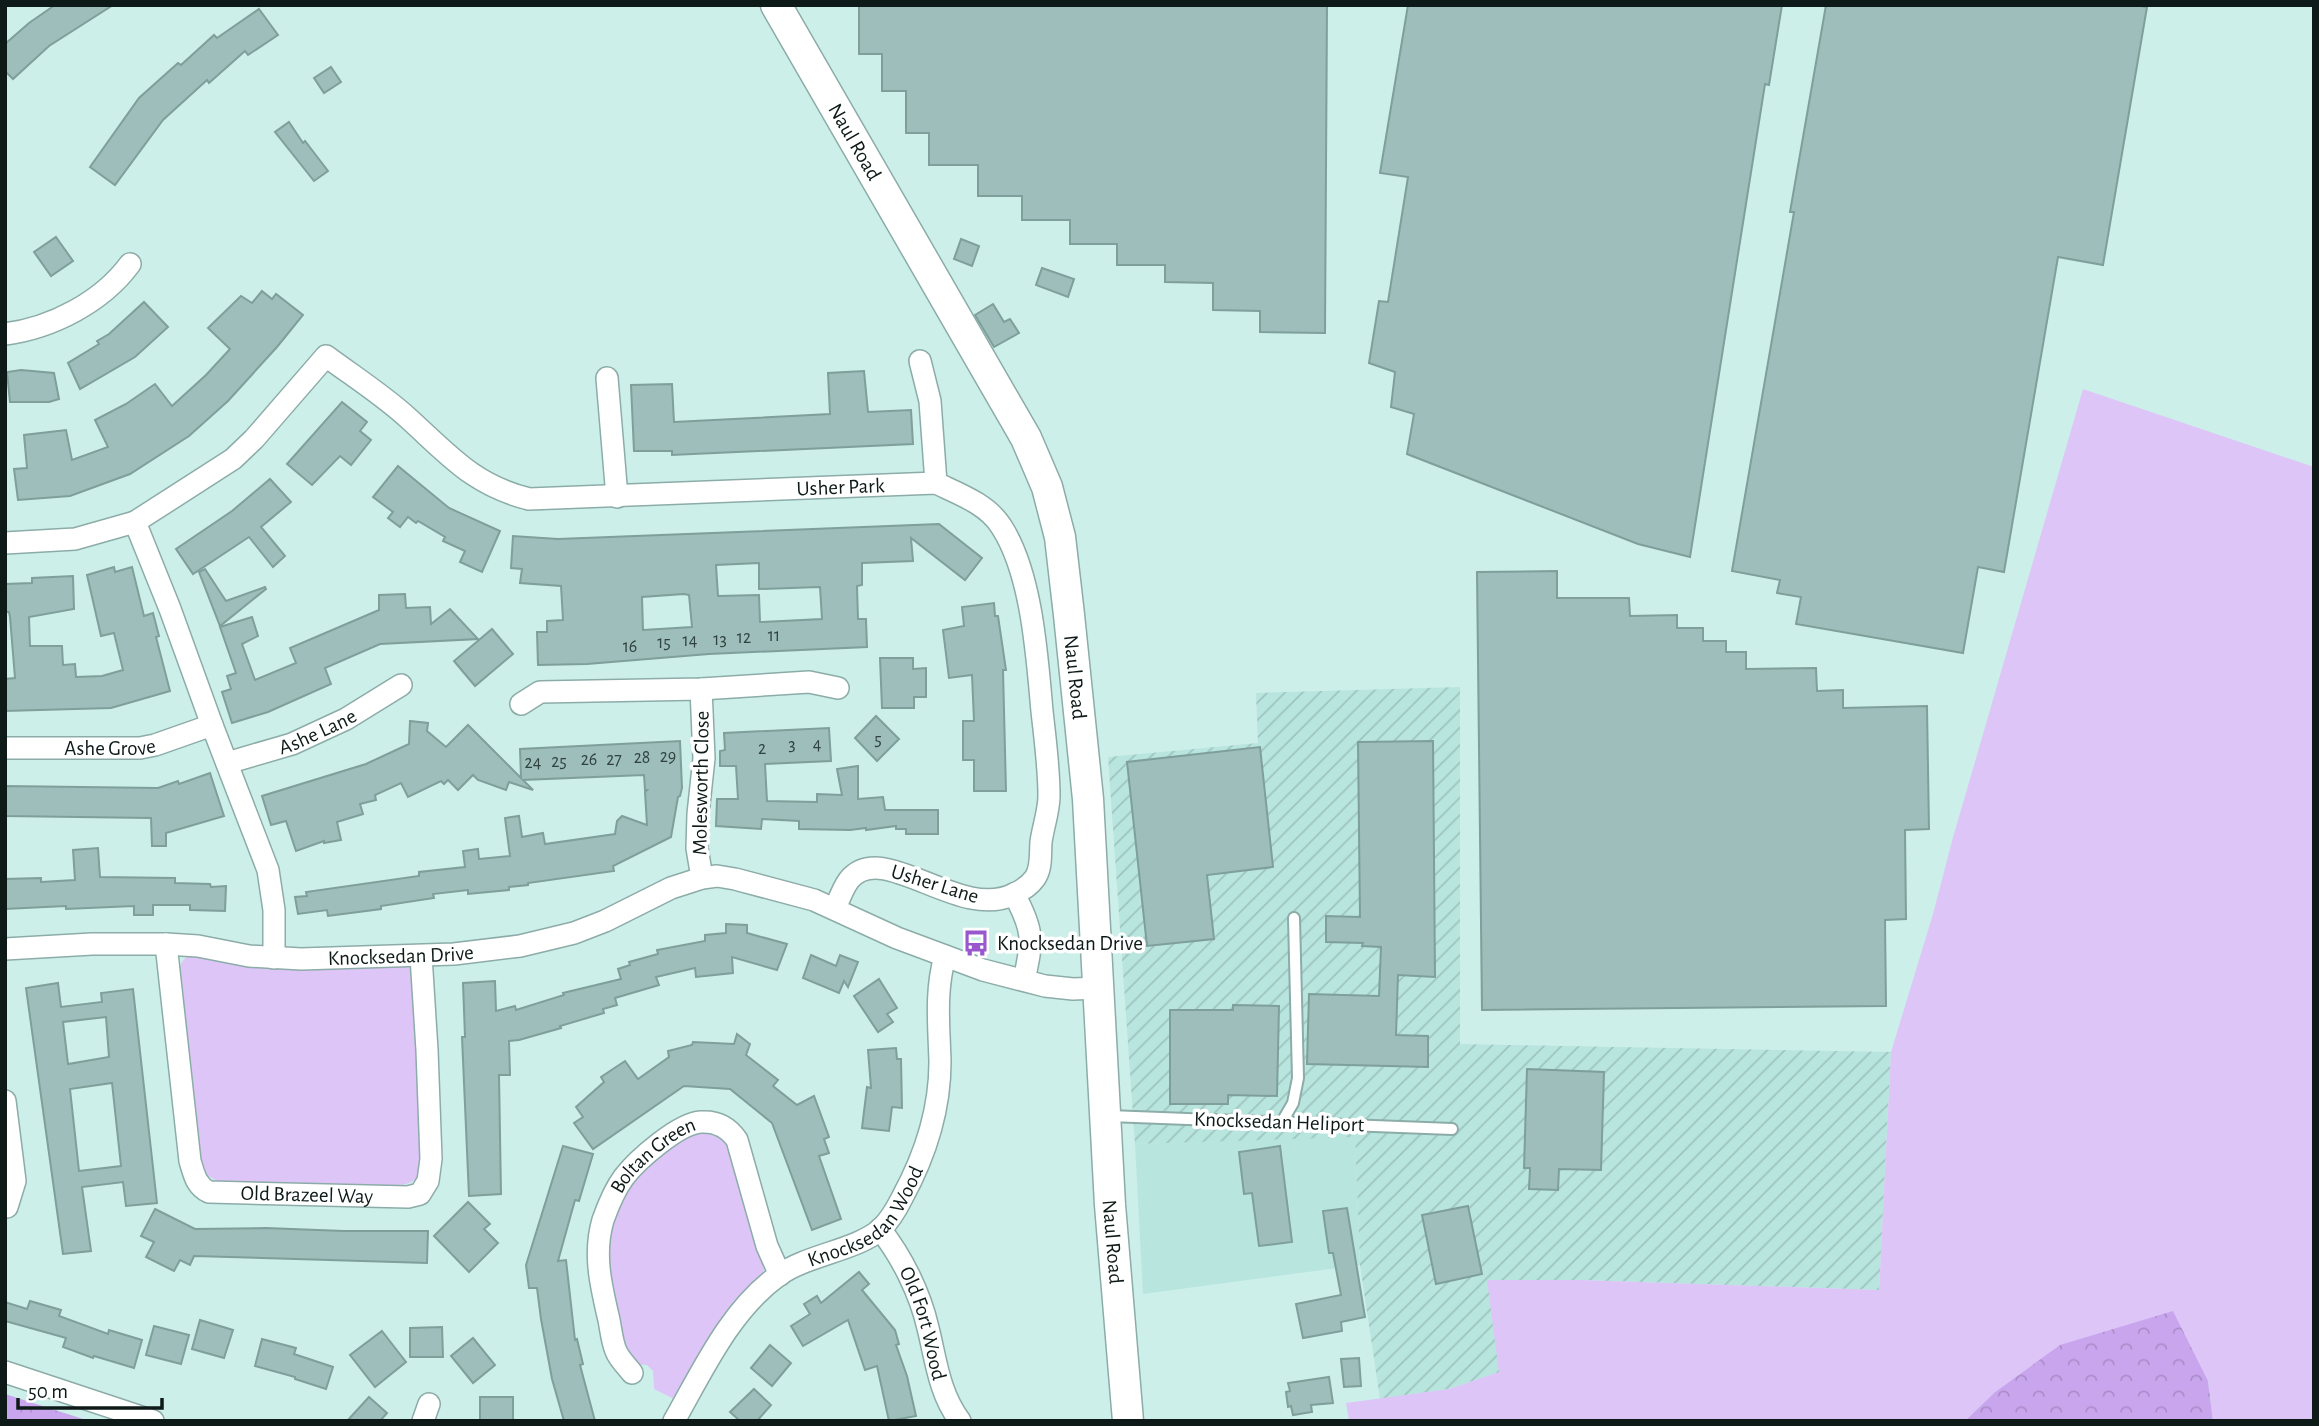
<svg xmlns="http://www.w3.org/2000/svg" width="2319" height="1426" font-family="'Alegreya Sans',sans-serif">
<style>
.built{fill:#b9e5df}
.industrial{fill:url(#industrial-furrows)}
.grass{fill:#ddc6f7}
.forest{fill:url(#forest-crowns)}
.building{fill:#9dbeba;stroke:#7e9f9a;stroke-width:2;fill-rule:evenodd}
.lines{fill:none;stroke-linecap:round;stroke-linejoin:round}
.lane-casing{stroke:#8caca8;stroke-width:14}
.street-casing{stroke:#8caca8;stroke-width:24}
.secondary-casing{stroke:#8caca8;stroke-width:33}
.lane{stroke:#fff;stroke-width:10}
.street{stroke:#fff;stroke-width:21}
.secondary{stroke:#fff;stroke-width:30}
.labels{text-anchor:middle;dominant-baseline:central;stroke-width:7;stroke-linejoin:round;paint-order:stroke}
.number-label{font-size:18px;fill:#314340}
.street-label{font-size:21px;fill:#0d1a18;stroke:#fff}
.poi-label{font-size:21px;fill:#0d1a18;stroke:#fff;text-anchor:start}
</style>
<defs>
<pattern id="industrial-furrows" width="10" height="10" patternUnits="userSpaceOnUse" patternTransform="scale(1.75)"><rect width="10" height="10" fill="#b9e5df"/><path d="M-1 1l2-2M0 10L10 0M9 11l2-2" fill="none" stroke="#9ec4bf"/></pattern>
<pattern id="forest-crowns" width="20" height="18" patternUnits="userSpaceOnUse" patternTransform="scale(1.75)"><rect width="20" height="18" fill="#c9a5ed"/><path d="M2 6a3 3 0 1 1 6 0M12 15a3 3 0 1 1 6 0" fill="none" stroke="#ab8dca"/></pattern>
</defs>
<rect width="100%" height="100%" fill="#cdefea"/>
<polygon class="built" points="1355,1136 1360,1265 1143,1294 1135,1144"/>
<polygon class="industrial" points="1460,687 1460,1044 1891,1052 1879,1290 1581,1280 1488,1280 1500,1372 1449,1389 1380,1399 1360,1265 1355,1137 1135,1144 1108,757 1258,743 1256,693"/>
<g class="grass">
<polygon points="2083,389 2314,467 2314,1421 2213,1421 2208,1380 1994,1393 1965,1421 1349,1421 1346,1403 1449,1389 1499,1372 1487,1280 1581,1280 1879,1290 1891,1052 1933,914 1952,841"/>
<path d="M195 953 297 966 409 967 415 974 425 1160C420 1178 415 1183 397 1186L237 1183 217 1181 205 1174 199 1149 178 979C180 964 181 958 195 953Z"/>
<polygon points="700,1131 722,1137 732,1149 764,1270 759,1282 676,1400 654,1389 653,1371 647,1365 629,1364 615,1318 607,1256 612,1226 620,1203 634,1178 670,1148"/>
</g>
<g class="forest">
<polygon points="2173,1311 2208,1381 2213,1421 1965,1421 1994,1393 2060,1345"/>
<polygon points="5,1394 80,1418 89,1421 5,1421"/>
</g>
<g class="building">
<polygon points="55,5 113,5 49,46 13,79 5,71 5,44 29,23"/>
<polygon points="859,5 1327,5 1325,333 1260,332 1260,311 1213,310 1213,283 1165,282 1165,265 1117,265 1117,244 1070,244 1070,220 1022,220 1022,196 978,196 978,165 929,165 929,133 906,133 906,91 882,91 882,54 859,54"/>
<polygon points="1408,5 1782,5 1769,85 1765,84 1690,557 1638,544 1407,454 1414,414 1391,407 1395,372 1369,363 1379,301 1388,302 1408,177 1380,173"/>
<polygon points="1826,5 2134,5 2147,7 2103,265 2058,257 2004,572 1978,567 1963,653 1796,624 1801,597 1777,593 1780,580 1732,571 1794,212 1790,212"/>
<polygon points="259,9 278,35 248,55 245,51 209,83 207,80 163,120 115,185 90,167 139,98 178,63 181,65 214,35 217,38"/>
<polygon points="331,67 341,82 324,93 314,78"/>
<polygon points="289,122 303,143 305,141 328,171 314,181 275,132"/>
<polygon points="56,237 73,261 51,276 34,252"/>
<polygon points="961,239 979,246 972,266 954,259"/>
<polygon points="1042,268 1074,279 1068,297 1036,285"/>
<polygon points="262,291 272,299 276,294 303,315 277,347 228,401 189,436 130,474 70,496 18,500 14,469 27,468 24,435 66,430 72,460 108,447 95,420 126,404 155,384 172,406 206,375 230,349 208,328 241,296 252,303"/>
<polygon points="144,302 168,327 135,357 80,389 68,363 99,344 97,341 109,334"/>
<polygon points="993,304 1004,322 1010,319 1019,333 994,347 975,315"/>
<polygon points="21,370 54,373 59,399 49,402 10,402 7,372"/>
<polygon points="864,371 868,412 911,410 913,444 672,455 672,451 634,451 631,385 672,384 674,422 830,414 828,373"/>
<polygon points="342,402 367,422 360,431 371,440 351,465 340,456 312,485 287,464"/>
<polygon points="398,466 449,508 500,531 482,572 460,562 465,551 443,541 445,537 418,521 416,523 408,517 400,527 388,518 393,512 373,497"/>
<polygon points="270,479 291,502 261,527 285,556 273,567 249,537 193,574 176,549 232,511"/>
<path d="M939 524 982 558 965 580 911 538 913 561 862 563V585L857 586 858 619H866L867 647 709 654 587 664 538 665 537 632H547V621L563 620 561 586 520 583 522 569 511 568 513 536 558 539ZM759 563V589L820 587 822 619 760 622 759 595 718 596 716 565ZM684 594 689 595 692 627 643 630 642 597Z"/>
<polygon points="114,567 115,572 132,567 144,616 153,613 159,636 156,637 170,691 111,708 5,711 5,679 15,678 10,617 9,612 5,612 5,584 32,583 32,578 73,576 74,609 29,617 30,646 62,646 63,665 75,664 76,677 102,676 123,670 114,633 101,636 87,575"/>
<polygon points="205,569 226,601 265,587 266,589 220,626 199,572"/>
<polygon points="1557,571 1557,598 1629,598 1630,616 1677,615 1677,628 1703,628 1703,641 1726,641 1726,652 1746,652 1746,669 1816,668 1817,691 1843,690 1843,708 1927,706 1929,829 1905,830 1906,919 1885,920 1886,1006 1482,1010 1477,572"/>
<polygon points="405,594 406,608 430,607 431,624 450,609 478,639 380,644 325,668 331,684 268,712 232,723 222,692 231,689 227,676 236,673 220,627 252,617 258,636 242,644 255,680 296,663 290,648 379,610 379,595"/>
<polygon points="994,603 995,616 998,616 1006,670 1003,670 1006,791 974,791 974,760 963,760 963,721 974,721 972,675 949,678 943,630 964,626 962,607"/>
<polygon points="492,629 513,654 475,686 454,661"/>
<polygon points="880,658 913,658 913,669 926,668 926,697 914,697 914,708 882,708"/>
<polygon points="876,716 899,739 877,761 855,738"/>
<polygon points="410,721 428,723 427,731 446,747 468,725 521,778 520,749 680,741 682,788 680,796 678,797 671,837 613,866 614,871 528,883 528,885 509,887 509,890 468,894 468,890 433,894 434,898 381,906 381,909 328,916 327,910 298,914 295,897 307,896 306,892 419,876 419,872 465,867 463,851 478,849 479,859 510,856 505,818 519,816 522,837 543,833 545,844 615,834 617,821 622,816 647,825 645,792 647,790 645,790 644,775 523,780 533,790 509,782 506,790 478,780 473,775 458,790 448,780 444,784 441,781 408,797 401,783 375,795 376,800 360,804 363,814 337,822 341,840 324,843 324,841 296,851 286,821 271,825 262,796 366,764 409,744"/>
<polygon points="829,728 831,761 765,764 767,801 817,802 817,794 842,795 837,769 858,766 858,799 883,797 885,810 938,810 938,834 906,834 906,829 896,829 896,826 866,830 866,828 850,830 799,829 799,821 762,819 761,829 716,826 717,799 738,799 736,766 720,766 720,751 725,750 724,733"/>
<polygon points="1433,741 1435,977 1398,975 1396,1035 1428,1036 1428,1067 1307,1064 1309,994 1379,996 1381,947 1362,946 1363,943 1326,942 1326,916 1360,917 1358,742"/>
<polygon points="1260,747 1273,867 1207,875 1214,939 1147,946 1127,762"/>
<polygon points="210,773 224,816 166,833 166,846 152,846 151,818 5,816 5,786 158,788 178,781 179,784"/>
<polygon points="98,848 100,877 175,878 175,883 210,884 211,887 226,886 225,911 190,910 190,905 153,905 153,915 134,915 134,906 66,909 66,906 5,909 5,879 41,878 41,882 75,880 73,850"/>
<polygon points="726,924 747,925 747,933 787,944 777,970 732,957 733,973 696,977 695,968 656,977 659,985 615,998 617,1005 603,1009 604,1013 560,1026 561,1028 519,1040 509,1041 510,1075 499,1075 501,1194 469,1196 462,1037 465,1037 463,983 495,981 496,1011 515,1006 516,1010 564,995 563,993 621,979 618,969 630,965 629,962 658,954 657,950 705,941 705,935 726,933"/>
<polygon points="811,955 836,966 840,955 858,962 848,987 844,981 839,993 803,978"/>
<polygon points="879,979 897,1008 887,1014 893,1022 878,1032 854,996"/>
<path d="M58 983 61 1007 102 1002 101 993 133 989 157 1203 126 1206 123 1182 82 1187 91 1251 63 1254 26 988ZM106 1017 109 1057 68 1064 63 1022ZM112 1083 121 1166 79 1171 70 1089Z"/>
<polygon points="1233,1005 1279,1006 1277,1096 1228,1095 1228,1104 1170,1104 1170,1010 1233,1010"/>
<polygon points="737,1034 750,1044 746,1055 778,1080 773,1086 797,1105 814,1096 829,1137 824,1139 829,1153 819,1156 841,1219 812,1230 772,1123 730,1089 684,1086 593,1149 574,1123 583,1117 576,1107 604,1082 601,1077 625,1061 638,1079 669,1057 668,1051 692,1045 693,1042 734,1044"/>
<polygon points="896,1048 897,1059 901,1059 902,1108 892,1107 889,1131 862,1128 867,1087 871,1088 868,1050"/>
<polygon points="1527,1069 1604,1072 1601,1170 1559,1169 1558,1190 1529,1189 1530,1168 1524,1168"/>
<polygon points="563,1146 593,1154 579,1201 575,1200 558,1261 566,1260 575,1340 577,1339 583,1364 580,1365 595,1421 564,1421 552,1379 541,1319 537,1288 529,1288 526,1265"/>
<polygon points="1280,1146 1292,1242 1259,1246 1252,1193 1244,1194 1239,1152"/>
<polygon points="468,1202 490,1224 484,1229 498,1243 469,1272 434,1236"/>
<polygon points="1468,1206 1482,1274 1436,1284 1422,1215"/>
<polygon points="1347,1208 1365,1317 1341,1322 1342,1331 1303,1338 1296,1304 1341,1295 1333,1253 1329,1253 1323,1211"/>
<polygon points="155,1209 195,1229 266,1228 344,1231 428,1231 427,1263 194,1256 190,1265 180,1260 174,1271 146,1257 154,1242 141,1236"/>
<polygon points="859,1272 869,1284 862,1290 895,1330 899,1344 896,1345 907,1376 916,1416 889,1421 877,1366 865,1370 848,1320 803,1346 791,1326 810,1314 804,1304 817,1296 821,1303"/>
<polygon points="30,1301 61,1310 59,1316 108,1334 109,1330 142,1340 134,1368 94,1356 93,1358 63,1347 66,1338 5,1321 5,1302 27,1309"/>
<polygon points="200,1320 233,1330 224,1358 192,1349"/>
<polygon points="154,1326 189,1335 181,1364 146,1355"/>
<polygon points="442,1327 443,1357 410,1357 410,1328"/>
<polygon points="382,1331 406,1362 375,1387 350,1355"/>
<polygon points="473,1338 495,1365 473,1383 451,1356"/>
<polygon points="262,1339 296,1348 294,1354 333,1367 326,1389 295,1379 295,1377 255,1366"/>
<polygon points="770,1345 791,1363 772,1386 751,1368"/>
<polygon points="1359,1358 1361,1386 1344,1387 1341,1359"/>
<polygon points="1329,1377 1333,1403 1311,1405 1312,1412 1293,1415 1291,1406 1288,1407 1286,1392 1290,1391 1288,1383"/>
<polygon points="754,1389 771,1405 757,1421 740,1421 730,1412"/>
<polygon points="369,1397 387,1413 380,1421 347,1421"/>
<rect x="480" y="1397" width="33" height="24"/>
</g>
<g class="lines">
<g class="lane-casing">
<g id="lane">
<polyline points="1109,1116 1452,1129"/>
<polyline points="1282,1122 1293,1103 1298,1078 1294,918"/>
</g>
</g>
<g class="street-casing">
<g id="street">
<path d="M5 334C52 328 102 302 130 264"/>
<polyline points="920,361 930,401 936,483"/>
<polyline points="607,378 617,497"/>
<polyline points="135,522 170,609 212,725 268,870 274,910 274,958"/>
<path id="s1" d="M5 543 75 539 135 522 233 459 254 439 326 356C353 376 383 395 408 418 449 455 473 485 529 499L936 483C959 494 987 504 1001 526 1032 573 1037 656 1042 711 1045 739 1049 767 1049 796 1049 811 1043 827 1041 842 1040 854 1042 868 1035 878 1030 885 1021 891 1014 894 959 922 883 838 849 880 843 888 839 899 835 909"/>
<polyline points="701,689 704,758 698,814 697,848 702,878"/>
<polyline points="521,704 540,692 701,689 809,682 838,688"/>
<path id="s2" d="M5 748H140L155 745 212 725"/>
<path id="s3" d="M227 763 292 744 346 719 401 685"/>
<path d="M1014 894C1034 931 1033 940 1024 980"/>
<path id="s4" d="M166 944 190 1161C194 1174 196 1186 209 1192L408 1197 420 1194 428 1181 431 1159 427 1050 421 956"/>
<path id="s5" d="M5 949 92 944H166L198 946 249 956 301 959 454 954 520 946 574 933 605 921 671 888 702 878 717 876 735 879 814 900 897 938 983 970 1045 986 1073 989 1099 988"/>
<polyline points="5,1101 15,1181 7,1207"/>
<path id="s6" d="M880 1229C902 1257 920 1293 928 1328 936 1360 939 1393 960 1421"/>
<polyline points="5,1372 153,1421"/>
<path id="s7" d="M632 1373C627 1366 619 1359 616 1351 612 1342 611 1330 609 1320 601 1286 593 1254 603 1220 608 1206 615 1189 624 1177 637 1160 679 1123 701 1122 717 1121 729 1128 737 1140L767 1246 780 1275"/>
<polyline points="423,1421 429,1404"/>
<path id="s8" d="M674 1421C703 1370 730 1310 779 1275 807 1255 857 1250 881 1229 889 1221 897 1208 902 1198 925 1156 940 1110 940 1062 939 1025 935 992 945 956"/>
</g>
</g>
<g class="secondary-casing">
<g id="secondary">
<path id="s9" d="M776 5 1026 438 1047 487 1060 537 1069 615 1088 799 1110 1205 1128 1421"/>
</g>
</g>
<use href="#lane" class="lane"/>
<use href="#street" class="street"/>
<use href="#secondary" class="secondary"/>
</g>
<defs>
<g id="bus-bare" transform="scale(2.1)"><path d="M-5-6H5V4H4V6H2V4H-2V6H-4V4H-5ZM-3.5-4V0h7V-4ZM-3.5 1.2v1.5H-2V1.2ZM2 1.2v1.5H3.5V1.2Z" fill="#9857cd" stroke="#fff" stroke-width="2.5" paint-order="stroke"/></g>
</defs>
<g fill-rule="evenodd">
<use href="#bus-bare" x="976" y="943"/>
</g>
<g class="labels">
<g class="number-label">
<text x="774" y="636">11</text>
<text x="744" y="638">12</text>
<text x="720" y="640">13</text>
<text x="690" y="641">14</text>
<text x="664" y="643">15</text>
<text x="630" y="647">16</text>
<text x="878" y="740">5</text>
<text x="792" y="745">3</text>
<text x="817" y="745">4</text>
<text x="762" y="749">2</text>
<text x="668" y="757">29</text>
<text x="642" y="758">28</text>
<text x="589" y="760">26</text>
<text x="614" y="760">27</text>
<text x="559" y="762">25</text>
<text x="533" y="763">24</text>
</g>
<g class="street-label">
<text stroke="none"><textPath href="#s9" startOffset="158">Naul Road</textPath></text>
<text stroke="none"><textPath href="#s1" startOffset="950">Usher Park</textPath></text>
<text stroke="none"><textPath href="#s9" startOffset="746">Naul Road</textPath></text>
<text stroke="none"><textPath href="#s3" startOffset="96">Ashe Lane</textPath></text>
<text stroke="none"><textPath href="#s2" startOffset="105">Ashe Grove</textPath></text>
<text transform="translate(701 783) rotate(-89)">Molesworth Close</text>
<text transform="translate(935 884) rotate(17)">Usher Lane</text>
<text stroke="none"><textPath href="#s5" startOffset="397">Knocksedan Drive</textPath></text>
<text transform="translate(1279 1122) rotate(2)">Knocksedan Heliport</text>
<text stroke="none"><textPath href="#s7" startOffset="245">Boltan Green</textPath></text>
<text stroke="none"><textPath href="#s4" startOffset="354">Old Brazeel Way</textPath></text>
<text stroke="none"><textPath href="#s8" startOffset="290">Knocksedan Wood</textPath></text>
<text stroke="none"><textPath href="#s9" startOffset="1312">Naul Road</textPath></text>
<text stroke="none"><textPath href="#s6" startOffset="105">Old Fort Wood</textPath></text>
</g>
<g class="poi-label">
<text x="997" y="943">Knocksedan Drive</text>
</g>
</g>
<rect width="2319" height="1426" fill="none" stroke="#0d1a18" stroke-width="14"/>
<path d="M18 1398v10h144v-10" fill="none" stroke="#0d1a18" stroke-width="3.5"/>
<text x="28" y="1398" font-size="21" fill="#0d1a18" stroke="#ffffff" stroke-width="5" paint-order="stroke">50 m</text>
</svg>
